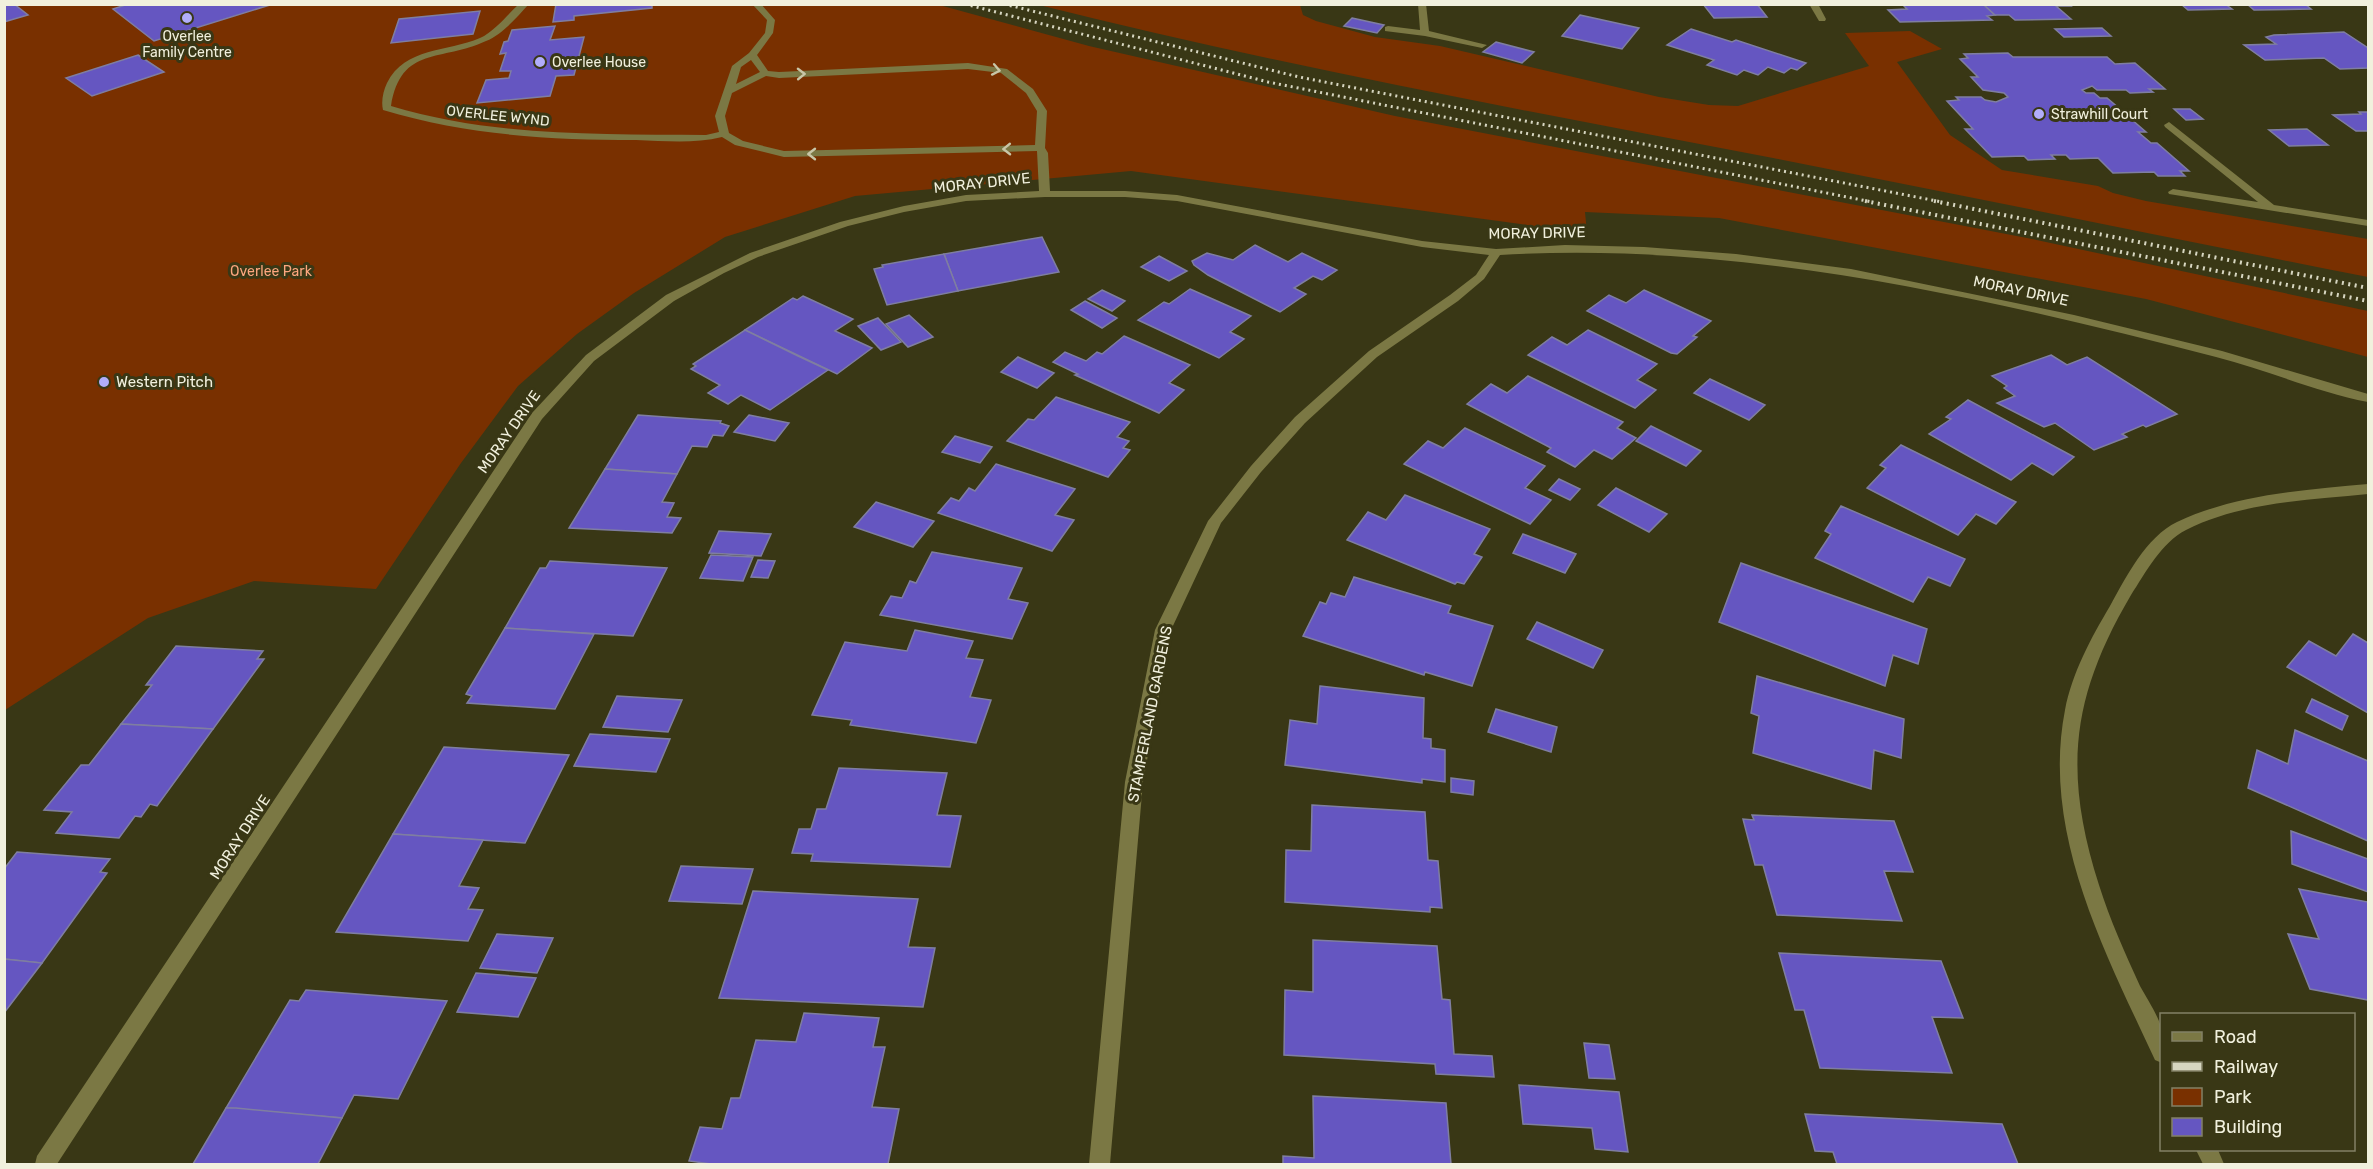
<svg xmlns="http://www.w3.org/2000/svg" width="2373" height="1169" font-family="Rubik,sans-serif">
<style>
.green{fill:#793000}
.building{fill:#6556c1;stroke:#7f7ea1;stroke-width:1.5}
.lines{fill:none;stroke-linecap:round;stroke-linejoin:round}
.minor{fill:#7b7844;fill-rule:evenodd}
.rail-far1{stroke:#d7d6c1;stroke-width:3;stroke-dasharray:2 4;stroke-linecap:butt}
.rail{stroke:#d7d6c1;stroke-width:4;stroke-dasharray:2 4.5;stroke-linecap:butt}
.oneway{stroke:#c8c6a7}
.poi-dot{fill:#b1adfa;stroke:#393715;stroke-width:2}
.labels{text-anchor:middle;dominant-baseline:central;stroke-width:6;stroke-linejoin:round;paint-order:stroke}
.far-poi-label{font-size:14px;fill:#f1f0dd;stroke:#393715;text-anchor:start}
.far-street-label{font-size:14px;fill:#f1f0dd;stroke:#393715}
.far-park-label{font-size:14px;fill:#fda77f;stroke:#393715}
.street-label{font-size:15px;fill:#f1f0dd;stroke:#393715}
.poi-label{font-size:15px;fill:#f1f0dd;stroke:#393715;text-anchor:start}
</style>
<rect width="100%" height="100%" fill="#393715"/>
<g class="green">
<polygon points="5,5 939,5 1089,46 1395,116 2027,238 2368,311 2368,357 2146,299 1719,218 1585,212 1587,233 1131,171 855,196 725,237 634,293 577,334 518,386 461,463 376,589 254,581 148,618 5,710"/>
<path d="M1039 5H1300L1303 15 1316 21 1375 37 1440 46 1659 97 1709 105 1738 106 1869 66 1845 33 1910 31 1942 49 1897 62 1950 135 2002 170 2098 186 2113 193 2146 201 2368 239V277C2170 238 1972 197 1773 158 1528 111 1282 66 1039 5Z"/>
</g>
<g class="building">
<polygon points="4,4 14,4 28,15 4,22"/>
<polygon points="128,4 273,4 154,41 113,9"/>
<polygon points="556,4 652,4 652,8 574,16 574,20 553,22"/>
<polygon points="1703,4 1757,4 1767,17 1714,18"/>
<polygon points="1902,4 1983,4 1995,15 1987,16 1992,20 1900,22 1888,10 1907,9"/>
<polygon points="1983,4 2069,4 2071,6 2056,6 2071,19 2015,20 2009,15 1995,15"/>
<polygon points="2181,4 2225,4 2232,9 2188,10"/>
<polygon points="2247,4 2305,4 2311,9 2254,10"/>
<polygon points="480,11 473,34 391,43 399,19"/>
<polygon points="1580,15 1639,28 1622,49 1562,36"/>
<polygon points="1352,18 1384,25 1377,33 1344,26"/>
<polygon points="555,26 550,40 584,37 574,75 556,76 550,96 477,103 486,80 509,78 511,71 500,71 506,53 500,54 504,42 508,41 512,30"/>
<polygon points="2102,28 2111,36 2064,37 2055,29"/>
<polygon points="1691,29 1732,42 1736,40 1806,63 1797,70 1791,68 1784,73 1768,67 1758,75 1744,70 1737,75 1707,65 1714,60 1667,45"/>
<polygon points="2344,32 2368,48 2368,68 2340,69 2324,58 2265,60 2244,45 2276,44 2266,37 2274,35"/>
<polygon points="1496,42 1534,52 1522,63 1483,52"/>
<polygon points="2008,53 2013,57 2107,57 2115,64 2135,63 2165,89 2149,89 2153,92 2130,93 2126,90 2097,90 2092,86 2082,90 2086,93 2094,93 2100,98 2107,98 2120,109 2113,109 2123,119 2131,119 2146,132 2138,132 2151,143 2157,143 2189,171 2180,171 2185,176 2158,176 2154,172 2113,173 2098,158 2070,159 2066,155 2051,155 2055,159 2028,160 2024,156 1992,157 1965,129 1973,129 1947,101 1959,100 1956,97 1981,97 1985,100 1996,102 2008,97 2004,93 1983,90 1971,77 1978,77 1960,59 1968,58 1964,54"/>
<polygon points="138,55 164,72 92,96 66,78"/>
<polygon points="2174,109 2190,109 2203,119 2186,120"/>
<polygon points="2359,112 2368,112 2368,131 2356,131 2333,115 2361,114"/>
<polygon points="2307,129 2328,145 2289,146 2269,130"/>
<polygon points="1042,237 1059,272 958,291 944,254"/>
<polygon points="1255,245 1288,262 1302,253 1337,270 1322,280 1313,276 1294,288 1306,294 1280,312 1208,275 1194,265 1192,261 1207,253 1233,260"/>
<polygon points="944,254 958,291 887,305 874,269 883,267 882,265"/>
<polygon points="1159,256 1187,271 1169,281 1141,267"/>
<polygon points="1190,289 1251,316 1230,332 1244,339 1219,358 1138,320 1164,302 1169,304"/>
<polygon points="1102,290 1125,301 1112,311 1088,299"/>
<polygon points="1644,290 1711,321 1693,336 1697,337 1677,354 1671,353 1587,311 1609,295 1626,303"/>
<polygon points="803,296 853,319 835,331 872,348 837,374 745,330 793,298 797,300"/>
<polygon points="1085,301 1117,318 1102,328 1071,310"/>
<polygon points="909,315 933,337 908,347 886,324"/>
<polygon points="878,318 901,342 881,350 858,326"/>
<polygon points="745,330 798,356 828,370 770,410 741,395 728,404 708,393 720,385 691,369 696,366 693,364"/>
<polygon points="1588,330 1657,364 1637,380 1656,390 1635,408 1528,355 1552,337 1567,345"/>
<polygon points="1124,336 1190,365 1169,383 1184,390 1159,413 1075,375 1078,374 1053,362 1065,352 1086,361 1097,352 1102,354"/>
<polygon points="2051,355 2067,365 2087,357 2177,414 2146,427 2143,425 2122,434 2127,437 2094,450 2055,423 2044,427 1997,403 2015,396 2004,388 2007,386 1992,376"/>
<polygon points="1018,357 1054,373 1037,388 1001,372"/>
<polygon points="1528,376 1623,422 1617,428 1636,438 1612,459 1594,450 1575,467 1547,452 1551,448 1467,404 1491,384 1507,393"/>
<polygon points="1710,379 1765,405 1749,420 1694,393"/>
<polygon points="1056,397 1130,422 1117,437 1129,441 1123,448 1130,450 1108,477 1007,441 1028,419 1034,420"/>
<polygon points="1968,400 2074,457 2053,475 2032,463 2011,480 1929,434 1951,419 1946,417"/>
<polygon points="638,415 721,421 720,423 729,426 723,436 713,435 707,447 692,446 677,474 605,469"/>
<polygon points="749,415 789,423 775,441 734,432"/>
<polygon points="1651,426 1701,451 1686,466 1636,441"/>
<polygon points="1465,428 1545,466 1525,488 1551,500 1530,524 1404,464 1428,441 1443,448"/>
<polygon points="955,436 992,447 980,463 942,452"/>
<polygon points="1901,445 2016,502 1996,524 1976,514 1958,535 1867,488 1886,468 1880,465"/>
<polygon points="996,464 1075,489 1055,515 1074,520 1052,551 938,513 951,498 959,501 969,488 975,491"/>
<polygon points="605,469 677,474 662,502 674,503 667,517 681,518 672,533 569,528"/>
<polygon points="1559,479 1580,489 1570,500 1549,490"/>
<polygon points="1616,488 1667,514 1649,532 1598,505"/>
<polygon points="1405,495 1490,529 1474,554 1482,557 1464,584 1457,582 1455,584 1347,540 1368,512 1386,520"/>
<polygon points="876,502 934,521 913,547 854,527"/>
<polygon points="1841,506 1965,559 1950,586 1928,577 1913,602 1815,558 1831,534 1825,531"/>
<polygon points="719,531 771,534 761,556 709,553"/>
<polygon points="1523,534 1576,554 1565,573 1513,553"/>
<polygon points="932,552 1022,568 1008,599 1028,603 1012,639 880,615 891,596 902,598 910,581 916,583"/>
<polygon points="711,555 753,557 743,581 700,578"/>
<polygon points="758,560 775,561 768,578 751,577"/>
<polygon points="550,561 667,568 633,636 505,628 540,568 546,568"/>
<polygon points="1741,563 1927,629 1918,664 1893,655 1885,686 1719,622"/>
<polygon points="1354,577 1451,606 1448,613 1493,626 1472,686 1425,672 1424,675 1303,636 1320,602 1326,604 1331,593 1345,597"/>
<polygon points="1537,622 1603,650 1593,668 1527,639"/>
<polygon points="505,628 594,634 555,709 467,703 472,696 466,694"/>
<polygon points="915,630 973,641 966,658 983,660 970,697 991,700 976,743 850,725 852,720 812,715 845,642 907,651"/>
<polygon points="2353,634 2368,643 2368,713 2287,667 2309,641 2336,656"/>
<polygon points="176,646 263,651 257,659 264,659 213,729 121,724 152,685 146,685"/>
<polygon points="1757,676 1904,719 1901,758 1874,750 1871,789 1753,753 1759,716 1751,713"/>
<polygon points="1320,686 1424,698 1423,738 1431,739 1431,748 1445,750 1445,782 1422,779 1422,783 1285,765 1290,720 1317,724"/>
<polygon points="617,696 682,700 668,732 603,727"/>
<polygon points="2312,699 2348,716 2342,730 2306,712"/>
<polygon points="1496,709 1557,727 1551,752 1488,732"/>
<polygon points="121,724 213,729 157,806 150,804 141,817 135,816 119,838 56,833 72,812 44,810 81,765 89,765"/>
<polygon points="2295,730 2368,761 2368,841 2248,788 2257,750 2288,764"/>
<polygon points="590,734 670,739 656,772 574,766"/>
<polygon points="444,747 569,755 525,843 393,834"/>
<polygon points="839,768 947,773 937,815 961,816 950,867 811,861 813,854 792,853 799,829 811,829 817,809 826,809"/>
<polygon points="1451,778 1474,781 1473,795 1451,792"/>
<polygon points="1312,805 1425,812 1428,860 1438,861 1442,908 1430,907 1430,912 1285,902 1286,850 1311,851"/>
<polygon points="1752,815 1894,821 1913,872 1884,871 1902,921 1777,915 1763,865 1755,865 1743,819 1754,820"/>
<polygon points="2291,831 2368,859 2368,892 2292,864"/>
<polygon points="393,834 483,840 459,886 479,888 468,909 483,910 468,941 336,932"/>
<polygon points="17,852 110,859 100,872 107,873 42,963 4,959 4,869"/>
<polygon points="681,866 753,869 742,904 669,901"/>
<polygon points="2299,889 2368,902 2368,1000 2310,989 2288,934 2319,939"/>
<polygon points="753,891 918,899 908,947 935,948 923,1007 719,998"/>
<polygon points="497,934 553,938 537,973 480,968"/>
<polygon points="1313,940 1437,946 1442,999 1450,1000 1454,1054 1492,1056 1494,1077 1436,1074 1435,1064 1284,1055 1285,990 1313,992"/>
<polygon points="1779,953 1941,961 1963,1018 1932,1017 1952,1073 1820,1068 1804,1010 1795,1010"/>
<polygon points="4,959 42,963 4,1013"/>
<polygon points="476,973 536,978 518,1017 457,1012"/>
<polygon points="306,990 447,1001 398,1099 354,1095 342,1118 226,1108 290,1000 299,1001"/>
<polygon points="804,1013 879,1018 873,1047 885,1047 872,1107 899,1109 888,1164 711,1164 689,1161 700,1127 722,1129 731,1098 740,1098 756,1040 796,1042"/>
<polygon points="1584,1043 1609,1045 1615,1079 1589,1078"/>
<polygon points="1519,1085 1619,1092 1628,1152 1595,1149 1592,1128 1523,1124"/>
<polygon points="1313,1096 1446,1103 1451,1164 1455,1164 1283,1164 1283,1156 1314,1158"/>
<polygon points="226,1108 236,1108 342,1118 318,1164 193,1164"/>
<polygon points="1805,1114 2002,1124 2018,1164 1837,1164 1833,1152 1815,1151"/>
</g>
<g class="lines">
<g class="minor">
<path d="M519 4H529C517 17 503 34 486 41 442 62 401 45 391 106 494 137 600 134 706 135L719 132 715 116 732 66 749 53 765 33 767 20 752 4H761L775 20 773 33 757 55 768 71 779 72 968 63 1007 69 1033 89 1047 111 1045 148 1048 153 1050 191H1125L1177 195 1422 241 1496 249 1565 245 1644 247 1736 254 1851 269 2074 315 2222 351 2368 394V402C2317 392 2267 370 2216 357 1982 297 1742 241 1500 255L1484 279 1458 301 1377 357 1305 423 1261 472 1221 523 1171 630 1143 782 1110 1164H1089L1125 782 1155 630 1208 521 1251 466 1295 417 1369 351 1450 295 1476 275 1489 255 1422 247 1177 201 1125 197H1045L966 201 904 212 848 226 758 257 724 273 674 301 594 361 542 419 57 1164H35L37 1156 532 413 586 355 666 295 750 253 840 222 904 206 966 195 1039 191 1037 151 784 157 735 145 722 137C694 144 665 141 636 140 549 140 466 135 383 110 381 102 383 91 387 83 405 47 447 52 480 38 495 31 507 15 519 4ZM751 60 760 72 736 84 741 67ZM968 69 1001 73 1026 93 1037 111 1035 145 784 151 743 141 729 133 725 116 732 93 766 76 779 78Z"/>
<polygon points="1418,4 1426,4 1429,31 1487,45 1482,48 1425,36 1385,31 1385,27 1388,26 1420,30"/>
<polygon points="1809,4 1818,4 1826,19 1825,21 1819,21"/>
<polygon points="2169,122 2274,205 2368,220 2368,226 2169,194 2168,192 2173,189 2258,202 2165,127 2164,125"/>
<path d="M2368 484V494C2308 500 2241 502 2186 530 2161 543 2146 572 2131 595 2071 697 2063 772 2099 885 2110 920 2125 953 2140 986 2147 999 2159 1016 2162 1031 2163 1041 2162 1053 2162 1063L2155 1060C2105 952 2041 833 2065 710 2072 673 2091 638 2110 606 2126 577 2146 537 2177 522 2236 494 2305 490 2368 484Z"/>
<polygon points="2196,1150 2218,1150 2224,1164 2203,1164"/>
</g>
<g class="rail-far1">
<polyline points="965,4 1268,82 1872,202"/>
<polyline points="1004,4 1299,77 1942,202"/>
</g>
<g class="rail">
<polyline points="1865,201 2368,301"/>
<polyline points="1934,201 2368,288"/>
</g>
</g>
<defs><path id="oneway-chevron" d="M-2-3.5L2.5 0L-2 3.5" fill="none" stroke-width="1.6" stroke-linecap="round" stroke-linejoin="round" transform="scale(1.5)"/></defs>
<g class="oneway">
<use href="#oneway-chevron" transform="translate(996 70) rotate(11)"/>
<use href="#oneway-chevron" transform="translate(801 74) rotate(-1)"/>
<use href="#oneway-chevron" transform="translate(1007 149) rotate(179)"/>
<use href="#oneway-chevron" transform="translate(812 154) rotate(180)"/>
</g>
<g class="poi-dot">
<circle cx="187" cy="18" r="6"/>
<circle cx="540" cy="62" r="6"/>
<circle cx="2039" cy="114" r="6"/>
<circle cx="104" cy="382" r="6"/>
</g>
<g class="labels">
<g class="far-poi-label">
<text x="187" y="36" text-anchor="middle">Overlee<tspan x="187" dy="16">Family Centre</tspan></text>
<text x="552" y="62">Overlee House</text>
<text x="2051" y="114">Strawhill Court</text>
</g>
<g class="far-street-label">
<text transform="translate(498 116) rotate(6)">OVERLEE WYND</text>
</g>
<g class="far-park-label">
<text x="271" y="271">Overlee Park</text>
</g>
<g class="street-label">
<text transform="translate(982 183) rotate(-6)">MORAY DRIVE</text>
<text transform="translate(1537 233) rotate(-1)">MORAY DRIVE</text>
<text transform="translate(2021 291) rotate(12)">MORAY DRIVE</text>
<text transform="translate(509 432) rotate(-55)">MORAY DRIVE</text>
<text transform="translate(1150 714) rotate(-79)">STAMPERLAND GARDENS</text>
<text transform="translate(240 837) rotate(-57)">MORAY DRIVE</text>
</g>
<g class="poi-label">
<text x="116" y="382">Western Pitch</text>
</g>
</g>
<rect width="2373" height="1169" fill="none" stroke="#f1f0dd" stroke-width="12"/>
<rect x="2160" y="1013" width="195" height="138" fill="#393715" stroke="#838165" stroke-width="1.5"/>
<rect x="2172" y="1032" width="30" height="9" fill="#7b7844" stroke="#838165" stroke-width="1.5"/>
<text x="2214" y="1043" font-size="18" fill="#f1f0dd">Road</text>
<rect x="2172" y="1062" width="30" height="9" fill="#d7d6c1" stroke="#838165" stroke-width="1.5"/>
<text x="2214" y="1073" font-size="18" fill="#f1f0dd">Railway</text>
<rect x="2172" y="1088" width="30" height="18" fill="#793000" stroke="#838165" stroke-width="1.5"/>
<text x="2214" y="1103" font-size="18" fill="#f1f0dd">Park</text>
<rect x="2172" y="1118" width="30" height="18" fill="#6556c1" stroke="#838165" stroke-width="1.5"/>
<text x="2214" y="1133" font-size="18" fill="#f1f0dd">Building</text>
</svg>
